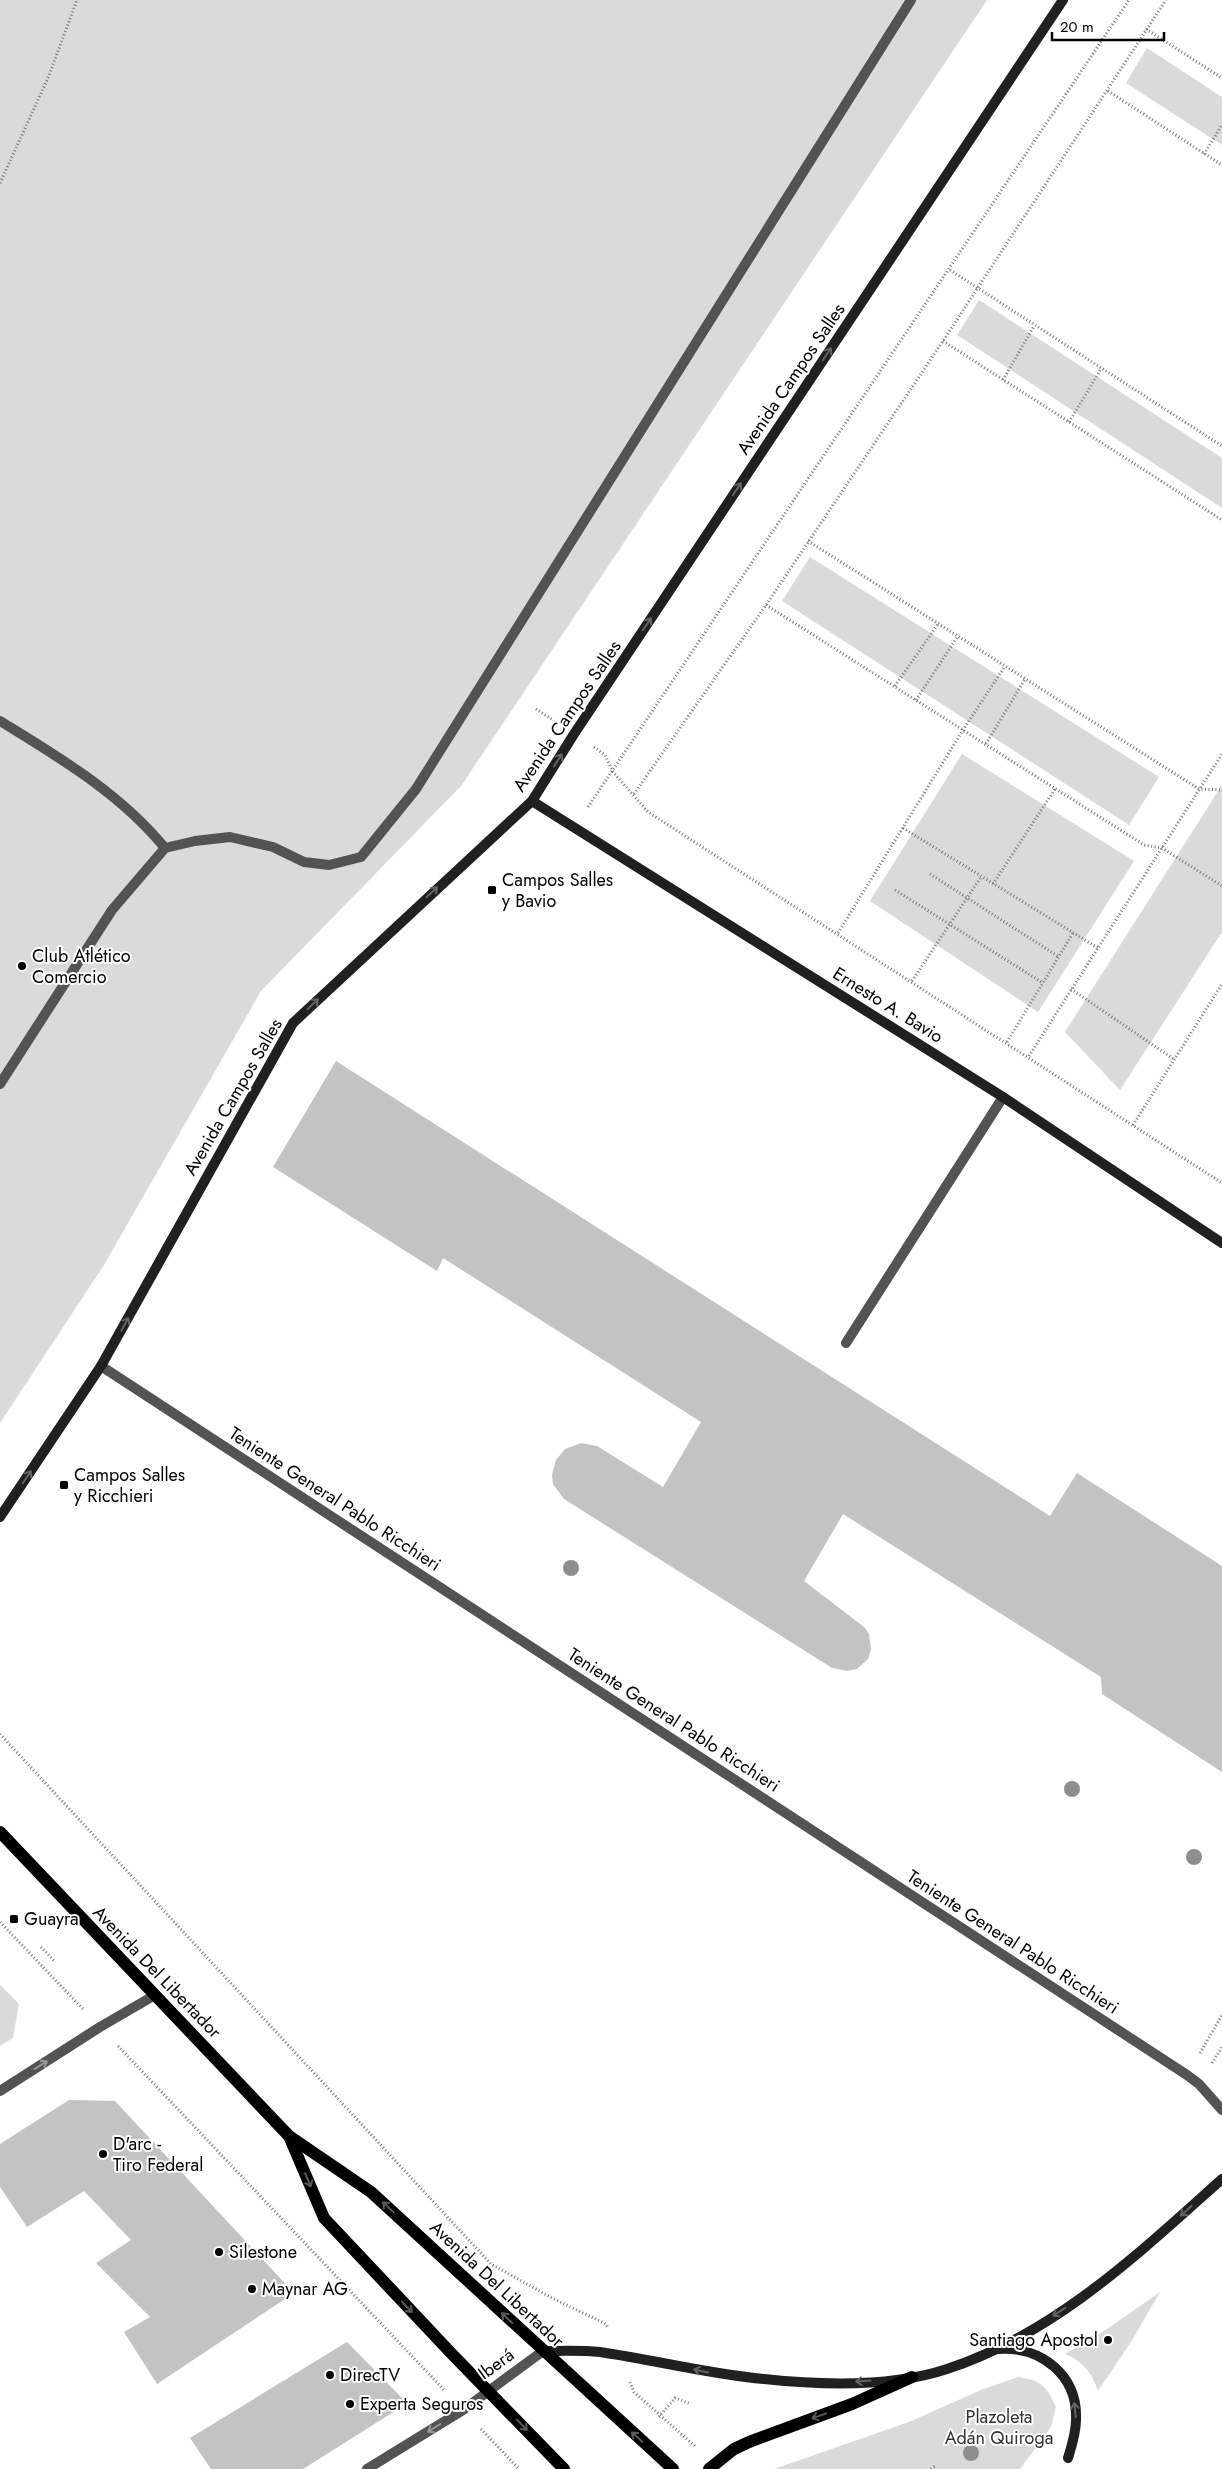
<svg xmlns="http://www.w3.org/2000/svg" width="1222" height="2469" font-family="Jost,sans-serif">
<style>
.green{fill:#dadada}
.building{fill:#c3c3c3}
.lines{fill:none;stroke-linecap:round;stroke-linejoin:round}
.path{stroke:#757575;stroke-width:3;stroke-dasharray:1 2.5;stroke-linecap:butt}
.lane{stroke:#535353;stroke-width:10}
.street{stroke:#535353;stroke-width:10}
.secondary{stroke:#202020;stroke-width:10}
.primary{stroke:#000;stroke-width:12}
.tree{fill:#8e8e8e}
.oneway{stroke:#636363}
.oneway2{stroke:#989898}
.oneway3{stroke:#595959}
.poi-dot{fill:#000;stroke:#fff;stroke-width:2}
.labels{text-anchor:middle;dominant-baseline:central;stroke-width:4;stroke-linejoin:round;paint-order:stroke}
.street-label{font-size:18px;fill:#000;stroke:#fff}
.poi-label{font-size:18px;fill:#000;stroke:#fff;text-anchor:start}
.park-label{font-size:18px;fill:#313131;stroke:#fff}
</style>
<rect width="100%" height="100%" fill="#fff"/>
<g class="green">
<polygon points="0,0 987,0 461,786 261,991 104,1265 0,1423"/>
<polygon points="1147,48 1222,97 1222,145 1126,83"/>
<polygon points="979,300 1222,458 1222,508 957,335"/>
<polygon points="810,557 1159,777 1129,825 782,601"/>
<polygon points="962,754 1134,861 1038,1012 870,901"/>
<polygon points="1222,785 1222,932 1120,1090 1065,1032"/>
<polygon points="0,1985 19,2004 13,2038 0,2046"/>
<path d="M1160 2292 1131 2342 1098 2391C1092 2373 1083 2361 1065 2354L1107 2329Z"/>
<path d="M1018 2377C1042 2381 1046 2385 1056 2407L1051 2427 1020 2469H774L909 2422 981 2390Z"/>
</g>
<g class="building">
<polygon points="336,1061 1050,1516 1077,1473 1222,1566 1222,1772 1102,1694 1101,1677 843,1514 804,1581 864,1627 869,1634 871,1649 868,1659 857,1669 847,1671 832,1668 564,1499 553,1484 552,1475 556,1460 565,1449 581,1443 597,1446 663,1487 701,1422 443,1258 437,1271 273,1167"/>
<polygon points="69,2100 115,2101 294,2293 157,2384 124,2332 150,2317 96,2263 131,2240 84,2191 27,2227 0,2187 0,2144"/>
<polygon points="347,2342 403,2399 403,2406 303,2469 211,2469 190,2438"/>
</g>
<g class="lines">
<g class="path">
<polyline points="1146,29 1222,78"/>
<polyline points="1108,91 1222,165"/>
<polyline points="1204,154 1222,125"/>
<polyline points="0,183 48,78 77,0"/>
<polyline points="950,270 1222,446"/>
<polyline points="943,341 1222,520"/>
<polyline points="1003,380 1034,326"/>
<polyline points="1069,422 1101,369"/>
<polyline points="808,541 1199,789 1222,790"/>
<polyline points="766,605 1144,845 1162,848 1222,886"/>
<polyline points="895,686 938,624"/>
<polyline points="916,700 958,636"/>
<polyline points="536,709 553,720"/>
<polyline points="986,744 1025,679"/>
<polyline points="594,747 605,755 613,772 648,812 1222,1183"/>
<polyline points="634,794 766,605 943,341 1166,0"/>
<polyline points="588,807 1129,0"/>
<polyline points="903,828 1098,948"/>
<polyline points="930,874 1059,957"/>
<polyline points="993,884 1055,789"/>
<polyline points="895,890 1043,983"/>
<polyline points="838,933 963,730 1005,666"/>
<polyline points="912,981 981,877"/>
<polyline points="1071,989 1175,1060"/>
<polyline points="1007,1042 1073,933"/>
<polyline points="1029,1056 1222,754"/>
<polyline points="1133,1125 1222,984"/>
<polyline points="0,1734 491,2264 552,2298 606,2324 608,2328"/>
<polyline points="0,1922 83,2009"/>
<polyline points="41,1947 55,1962"/>
<polyline points="118,2046 445,2391"/>
<polyline points="1200,2053 1222,2015"/>
<polyline points="1212,2063 1222,2047"/>
<polyline points="630,2382 634,2392 696,2447"/>
<polyline points="659,2417 675,2398 691,2404"/>
<polyline points="481,2429 519,2469"/>
<polyline points="931,2469 935,2466"/>
</g>
<g class="lane">
<path d="M0 721C60 758 120 793 165 848"/>
<polyline points="0,1084 112,910 165,848 195,841 230,837 273,847 304,862 329,865 361,857 416,789 911,0"/>
<polyline points="846,1343 1003,1097"/>
</g>
<g class="street">
<polyline points="101,1366 1187,2075 1199,2084 1222,2110"/>
<polyline points="0,2091 100,2027 155,1995"/>
<polyline points="367,2469 463,2410 543,2351"/>
</g>
<g class="secondary">
<polyline points="532,801 1003,1097 1222,1243"/>
<polyline points="0,1517 101,1366 293,1023 532,801 574,734 1063,0"/>
<path d="M998 2349C1041 2346 1078 2375 1076 2420 1076 2433 1072 2445 1068 2458"/>
<path d="M543 2351C561 2351 581 2350 600 2352 655 2360 708 2374 764 2379 820 2385 893 2387 947 2369 1055 2334 1140 2252 1222 2179"/>
</g>
<g class="primary">
<polyline points="0,1832 289,2136 371,2192 673,2469"/>
<polyline points="289,2136 324,2218 451,2353 564,2469"/>
<polyline points="709,2469 734,2449 749,2442 852,2404 912,2377"/>
</g>
</g>
<g class="tree">
<circle cx="571" cy="1568" r="8"/>
<circle cx="1072" cy="1789" r="8"/>
<circle cx="1194" cy="1857" r="8"/>
<circle cx="971" cy="2453" r="8"/>
</g>
<defs><path id="oneway-shaft" d="M-6 0H5M1.5-3L5.5 0L1.5 3" fill="none" stroke-width="1.6" stroke-linecap="round" stroke-linejoin="round" transform="scale(1.25)"/></defs>
<g class="oneway">
<use href="#oneway-shaft" transform="translate(827 354) rotate(-56)"/>
<use href="#oneway-shaft" transform="translate(737 489) rotate(-56)"/>
<use href="#oneway-shaft" transform="translate(647 624) rotate(-56)"/>
<use href="#oneway-shaft" transform="translate(558 760) rotate(-58)"/>
<use href="#oneway-shaft" transform="translate(432 892) rotate(-43)"/>
<use href="#oneway-shaft" transform="translate(313 1004) rotate(-43)"/>
<use href="#oneway-shaft" transform="translate(125 1324) rotate(-61)"/>
<use href="#oneway-shaft" transform="translate(27 1477) rotate(-56)"/>
<use href="#oneway-shaft" transform="translate(1186 2211) rotate(138)"/>
<use href="#oneway-shaft" transform="translate(1059 2312) rotate(147)"/>
<use href="#oneway-shaft" transform="translate(701 2371) rotate(-169)"/>
<use href="#oneway-shaft" transform="translate(863 2381) rotate(176)"/>
<use href="#oneway-shaft" transform="translate(1075 2410) rotate(-96)"/>
</g>
<g class="oneway2">
<use href="#oneway-shaft" transform="translate(41 2065) rotate(-32)"/>
<use href="#oneway-shaft" transform="translate(434 2428) rotate(148)"/>
</g>
<g class="oneway3">
<use href="#oneway-shaft" transform="translate(308 2180) rotate(67)"/>
<use href="#oneway-shaft" transform="translate(388 2207) rotate(-137)"/>
<use href="#oneway-shaft" transform="translate(407 2307) rotate(47)"/>
<use href="#oneway-shaft" transform="translate(507 2318) rotate(-137)"/>
<use href="#oneway-shaft" transform="translate(819 2416) rotate(160)"/>
<use href="#oneway-shaft" transform="translate(522 2425) rotate(46)"/>
<use href="#oneway-shaft" transform="translate(637 2437) rotate(-138)"/>
</g>
<g class="poi-dot">
<rect x="487" y="885" width="10" height="10" rx="2.5"/>
<circle cx="22" cy="966" r="5"/>
<rect x="59" y="1480" width="10" height="10" rx="2.5"/>
<rect x="9" y="1914" width="10" height="10" rx="2.5"/>
<circle cx="103" cy="2154" r="5"/>
<circle cx="219" cy="2252" r="5"/>
<circle cx="252" cy="2289" r="5"/>
<circle cx="1108" cy="2340" r="5"/>
<circle cx="330" cy="2375" r="5"/>
<circle cx="350" cy="2404" r="5"/>
</g>
<g class="labels">
<g class="street-label">
<text transform="translate(791 379) rotate(-56)">Avenida Campos Salles</text>
<text transform="translate(567 716) rotate(-56)">Avenida Campos Salles</text>
<text transform="translate(888 1005) rotate(32)">Ernesto A. Bavio</text>
<text transform="translate(233 1097) rotate(-60)">Avenida Campos Salles</text>
<text transform="translate(335 1499) rotate(33)">Teniente General Pablo Ricchieri</text>
<text transform="translate(674 1720) rotate(33)">Teniente General Pablo Ricchieri</text>
<text transform="translate(1013 1942) rotate(33)">Teniente General Pablo Ricchieri</text>
<text transform="translate(157 1972) rotate(46)">Avenida Del Libertador</text>
<text transform="translate(497 2284) rotate(43)">Avenida Del Libertador</text>
<text transform="translate(496 2364) rotate(-36)">Iberá</text>
</g>
<g class="poi-label">
<text x="502" y="880">Campos Salles<tspan x="502" dy="21">y Bavio</tspan></text>
<text x="32" y="956">Club Atlético<tspan x="32" dy="21">Comercio</tspan></text>
<text x="74" y="1475">Campos Salles<tspan x="74" dy="21">y Ricchieri</tspan></text>
<text x="24" y="1919">Guayra</text>
<text x="113" y="2144">D'arc -<tspan x="113" dy="21">Tiro Federal</tspan></text>
<text x="229" y="2252">Silestone</text>
<text x="262" y="2289">Maynar AG</text>
<text x="1098" y="2340" text-anchor="end">Santiago Apostol</text>
<text x="340" y="2375">DirecTV</text>
<text x="360" y="2404">Experta Seguros</text>
</g>
<g class="park-label">
<text x="999" y="2417">Plazoleta<tspan x="999" dy="21">Adán Quiroga</tspan></text>
</g>
</g>
<path d="M1052 32v8h112v-8" fill="none" stroke="#000000" stroke-width="2.5"/>
<text x="1060" y="32" font-size="15" fill="#000000" stroke="#ffffff" stroke-width="4" paint-order="stroke">20 m</text>
</svg>
